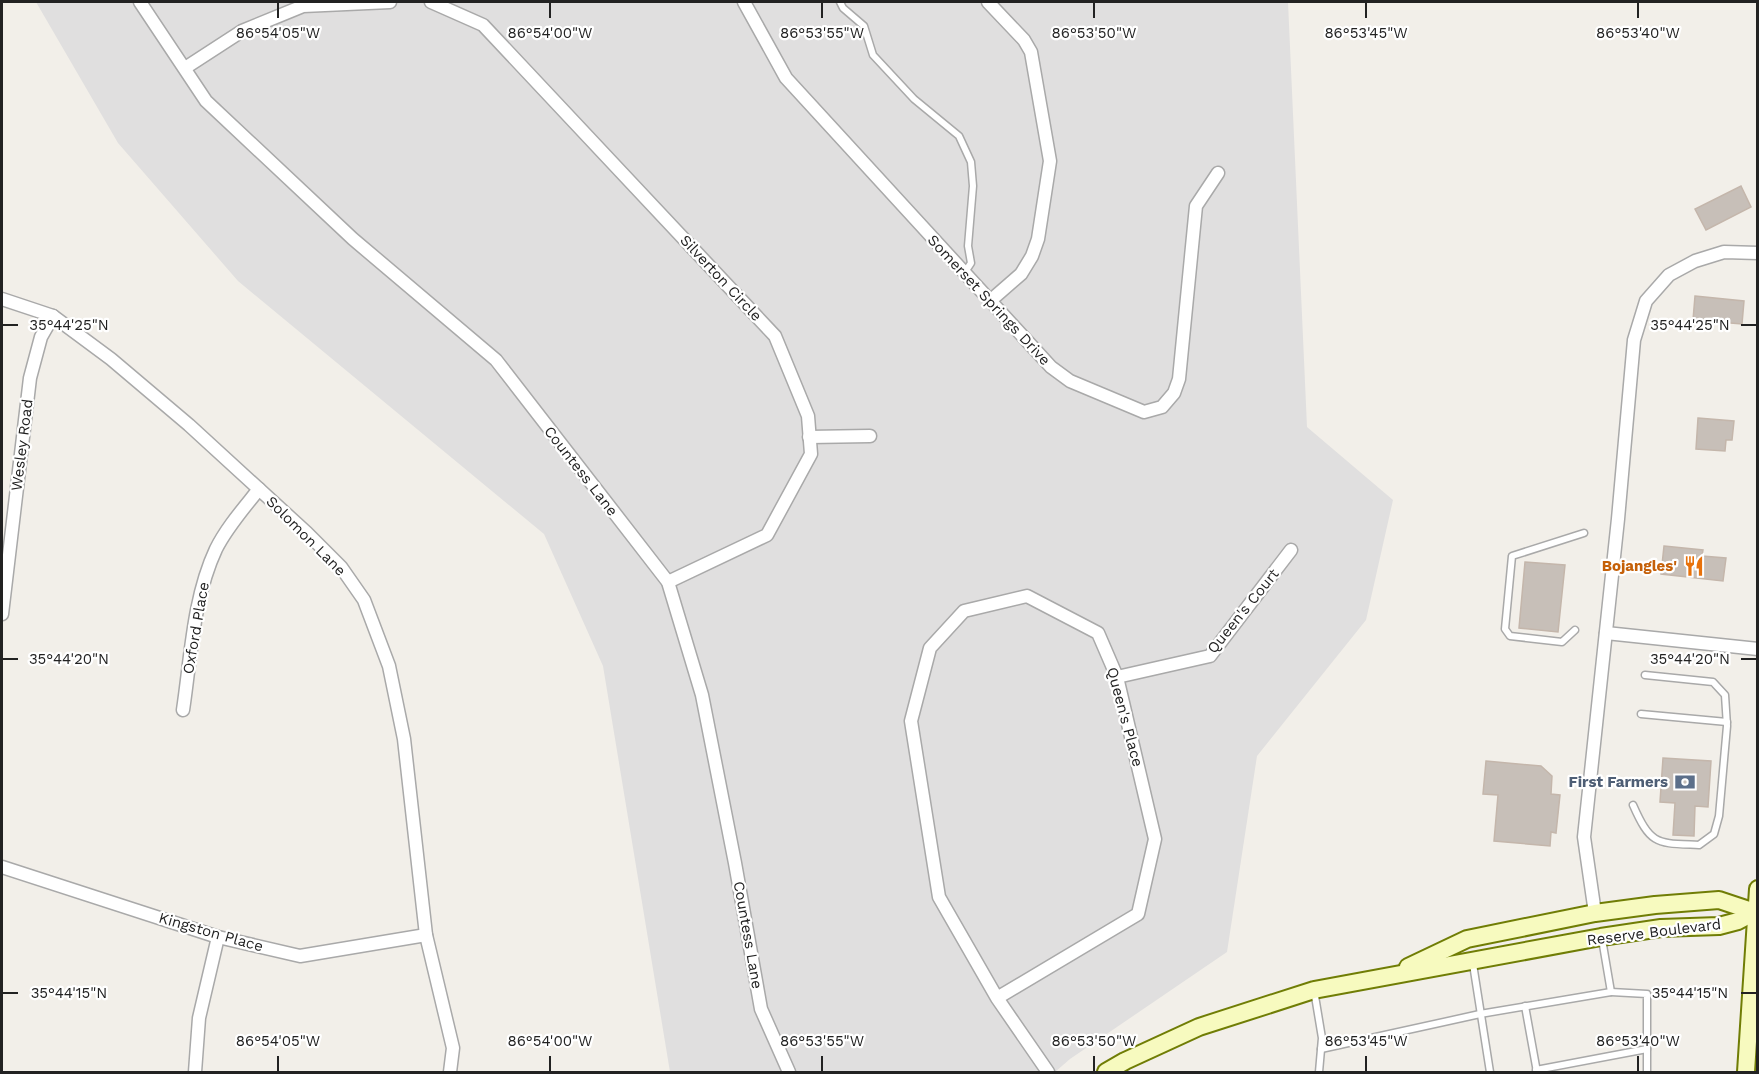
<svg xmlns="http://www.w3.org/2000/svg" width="1759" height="1074" font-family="'Work Sans',sans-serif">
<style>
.residential{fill:#e0dfdf}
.building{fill:#c7bfb8;stroke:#c4b6ab;stroke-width:1.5}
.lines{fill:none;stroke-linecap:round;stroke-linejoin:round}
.lane-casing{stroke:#a9a9a9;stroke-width:9}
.street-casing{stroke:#a9a9a9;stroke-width:15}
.secondary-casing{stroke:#707d05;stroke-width:20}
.lane{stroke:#fff;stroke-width:6}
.street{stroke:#fff;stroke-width:12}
.secondary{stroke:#f7fabf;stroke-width:16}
.ticks{fill:none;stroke:#222;stroke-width:2}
.labels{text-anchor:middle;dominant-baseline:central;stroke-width:4.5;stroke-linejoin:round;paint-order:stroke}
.street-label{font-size:15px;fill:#222;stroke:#fff}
.food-label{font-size:15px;font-weight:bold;fill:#c56008;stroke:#fff;text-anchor:end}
.service-label{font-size:15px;font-weight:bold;fill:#4e5e75;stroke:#fff;text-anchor:end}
.ticks-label{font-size:15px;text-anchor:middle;fill:#222;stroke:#fff;stroke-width:4.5;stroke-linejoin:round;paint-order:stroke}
</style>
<rect width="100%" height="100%" fill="#f2efe9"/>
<polygon class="residential" points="36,2 1288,2 1307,427 1393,500 1366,620 1257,756 1227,952 1070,1059 1055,1072 670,1072 603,666 544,534 238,281 118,143"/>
<g class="building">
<polygon points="1741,186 1751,207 1706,230 1695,209"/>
<polygon points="1695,296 1744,301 1742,324 1693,320"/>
<polygon points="1698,418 1734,421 1732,440 1726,440 1725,451 1696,449"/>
<polygon points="1664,546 1703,550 1702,556 1726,558 1723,581 1661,574"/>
<polygon points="1525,562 1565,565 1558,632 1519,628"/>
<polygon points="1663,758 1711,761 1708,807 1695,806 1694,836 1673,835 1675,803 1660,802"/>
<polygon points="1486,761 1541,766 1552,776 1551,794 1560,795 1556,833 1551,832 1550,846 1494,841 1498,795 1483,794"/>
</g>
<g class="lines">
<g class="lane-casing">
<g id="lane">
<polyline points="840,2 843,8 864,26 873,55 914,99 959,136 971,162 973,186 968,246 971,263 965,272"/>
<polyline points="1575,630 1562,642 1510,636 1505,629 1512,556 1584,533"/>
<polyline points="1641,714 1727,722"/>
<path d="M1633 805C1651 846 1657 843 1699 845L1714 834 1719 816 1727 726 1725 695 1713 682 1645 675"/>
<polyline points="1473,964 1490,1072"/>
<polyline points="1314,990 1322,1038 1319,1072"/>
<polyline points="1611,992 1647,994 1647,1072"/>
<polyline points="1525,1006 1537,1072"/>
<polyline points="1321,1049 1480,1014 1611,992 1602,939"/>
<polyline points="1536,1070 1647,1049"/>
</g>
</g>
<g class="street-casing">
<g id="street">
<polyline points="140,2 206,101 353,239 496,360 668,582 702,695 735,863 761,1009 789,1072"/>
<polyline points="431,2 483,25 775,336 808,416 811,454 767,535 668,582"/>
<polyline points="744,2 786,78 1051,367 1070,381 1144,412 1162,407 1174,393 1179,379 1196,206 1218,173"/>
<polyline points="988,2 1024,40 1031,52 1050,161 1038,239 1032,256 1021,274 990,301"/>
<polyline points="185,68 242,31 303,6 390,2"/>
<polyline points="2,299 53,316 111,359 189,425 307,533 341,567 364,600 389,666 404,739 426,935 453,1048 450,1072"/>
<polyline points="809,437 870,436"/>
<polyline points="2,614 30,378 41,337 53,316"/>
<polyline points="1606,633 1758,649"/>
<polyline points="1117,677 1210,656 1291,550"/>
<path d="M183 710C191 657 193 598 216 549 227 527 244 508 259 489"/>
<polyline points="2,867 218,937 300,956 426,935"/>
<polyline points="1595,913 1584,837 1618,519 1634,340 1646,301 1669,275 1695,261 1724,252 1758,253"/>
<polyline points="997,998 1138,914 1155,839 1117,677 1098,633 1027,596 964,611 930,648 911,721 939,897 997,998 1048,1072"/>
<polyline points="195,1072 199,1018 218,937"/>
</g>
</g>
<g class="secondary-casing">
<g id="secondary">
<polyline points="1408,967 1467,939 1595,913 1655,905 1719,900 1755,912"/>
<polyline points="1106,1072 1125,1061 1199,1027 1314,990 1601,937 1661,928 1719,926 1738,921 1755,912"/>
<polyline points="1746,1072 1758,889"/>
</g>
</g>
<use href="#lane" class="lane"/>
<use href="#street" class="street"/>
<use href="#secondary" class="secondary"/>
</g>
<path class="ticks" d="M278 3V18M550 3V18M822 3V18M1094 3V18M1366 3V18M1638 3V18M3 325H18M1741 325H1756M3 659H18M1741 659H1756M3 993H18M1741 993H1756M278 1056V1071M550 1056V1071M822 1056V1071M1094 1056V1071M1366 1056V1071M1638 1056V1071"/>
<defs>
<g id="restaurant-bare" transform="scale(1.62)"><path d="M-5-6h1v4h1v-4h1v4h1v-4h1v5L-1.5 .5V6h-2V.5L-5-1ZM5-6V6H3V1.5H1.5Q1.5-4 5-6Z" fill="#e8710a" stroke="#fff" stroke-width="2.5" paint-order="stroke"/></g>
<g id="bank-bare" transform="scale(1.62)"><path d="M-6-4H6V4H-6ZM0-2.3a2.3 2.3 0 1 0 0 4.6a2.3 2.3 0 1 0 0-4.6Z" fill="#5c6f8a" stroke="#fff" stroke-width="2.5" paint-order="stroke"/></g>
</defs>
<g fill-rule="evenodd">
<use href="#restaurant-bare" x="1694" y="566"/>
<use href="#bank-bare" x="1685" y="782"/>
</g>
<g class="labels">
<g class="street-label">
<text transform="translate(721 278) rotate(47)">Silverton Circle</text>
<text transform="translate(989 300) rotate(47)">Somerset Springs Drive</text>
<text transform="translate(22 445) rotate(-83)">Wesley Road</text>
<text transform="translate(581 471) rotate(52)">Countess Lane</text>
<text transform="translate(306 536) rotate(45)">Solomon Lane</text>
<text transform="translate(1243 611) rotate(-51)">Queen's Court</text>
<text transform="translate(196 628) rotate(-80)">Oxford Place</text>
<text transform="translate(1125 717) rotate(75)">Queen's Place</text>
<text transform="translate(211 932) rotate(16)">Kingston Place</text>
<text transform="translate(1654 932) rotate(-7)">Reserve Boulevard</text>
<text transform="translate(748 935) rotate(80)">Countess Lane</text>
</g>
<g class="food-label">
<text x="1677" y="566">Bojangles'</text>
</g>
<g class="service-label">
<text x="1668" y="782">First Farmers</text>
</g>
</g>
<g class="ticks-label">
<text x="278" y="38">86°54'05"W</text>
<text x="550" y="38">86°54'00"W</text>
<text x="822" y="38">86°53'55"W</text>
<text x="1094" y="38">86°53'50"W</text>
<text x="1366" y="38">86°53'45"W</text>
<text x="1638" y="38">86°53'40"W</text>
<text x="69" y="330">35°44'25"N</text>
<text x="1690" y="330">35°44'25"N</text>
<text x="69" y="664">35°44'20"N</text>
<text x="1690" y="664">35°44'20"N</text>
<text x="69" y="998">35°44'15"N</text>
<text x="1690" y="998">35°44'15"N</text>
<text x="278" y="1046">86°54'05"W</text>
<text x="550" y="1046">86°54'00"W</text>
<text x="822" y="1046">86°53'55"W</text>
<text x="1094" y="1046">86°53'50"W</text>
<text x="1366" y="1046">86°53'45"W</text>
<text x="1638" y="1046">86°53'40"W</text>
</g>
<rect width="1759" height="1074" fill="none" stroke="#222222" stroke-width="6"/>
</svg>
